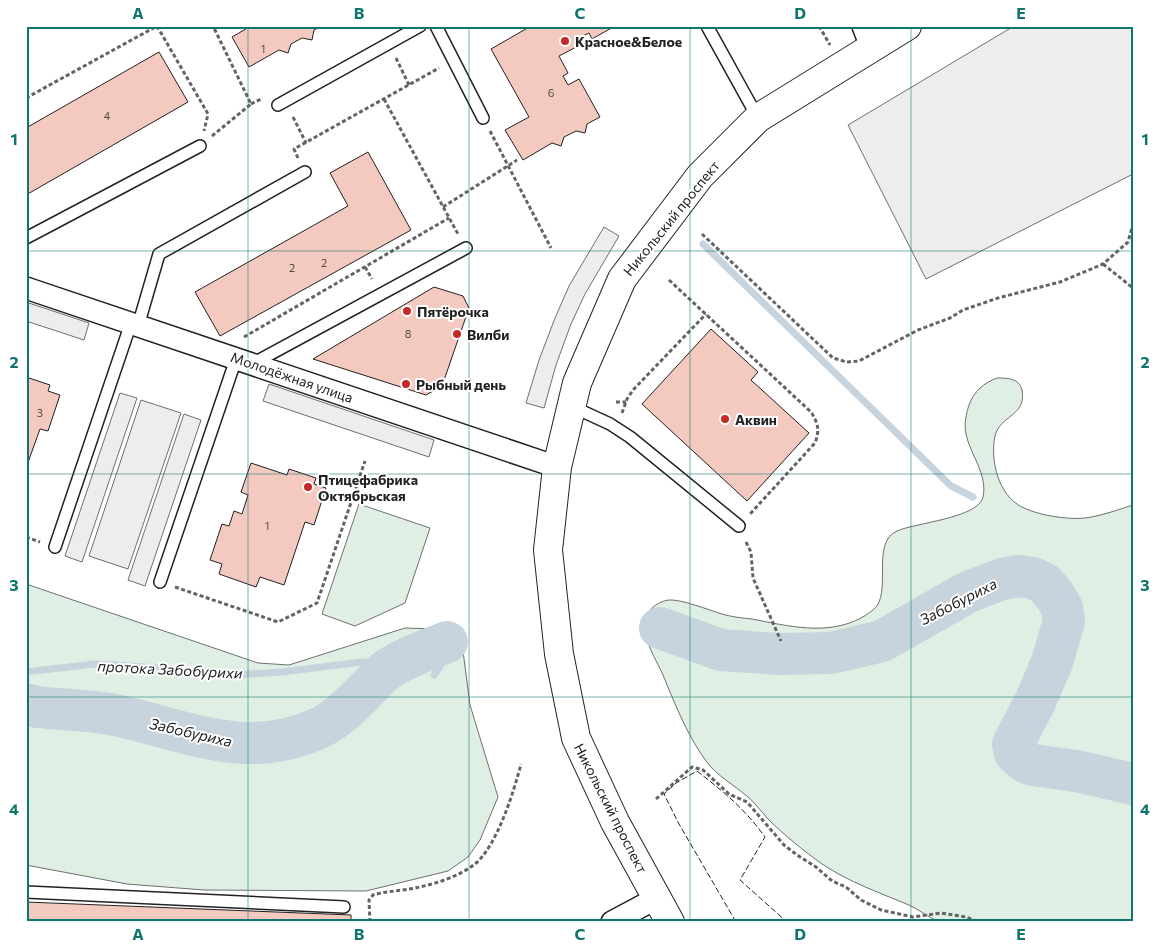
<svg xmlns="http://www.w3.org/2000/svg" width="1159" height="948" font-family="Commissioner,sans-serif">
<style>
.green{fill:#e0efe3;stroke:#6f6f6f}
.parking{fill:#ededed;stroke:#6f6f6f}
.lines{fill:none;stroke-linecap:round;stroke-linejoin:round}
.stream{stroke:#c7d3dd;stroke-width:7}
.river{stroke:#c7d3dd;stroke-width:42}
.building{fill:#f3c9c0;stroke:#222}
.service-casing{stroke:#222;stroke-width:14}
.minor-casing{stroke:#222;stroke-width:24}
.secondary-casing{stroke:#222;stroke-width:30}
.path{stroke:#646464;stroke-width:3;stroke-dasharray:4 2.5;stroke-linecap:butt}
.service{stroke:#fff;stroke-width:11}
.minor{stroke:#fff;stroke-width:21}
.secondary{stroke:#fff;stroke-width:28}
.fence{stroke:#222;stroke-width:1;stroke-dasharray:6 2.5;stroke-linecap:butt}
.grid{fill:none;stroke:#0f766e;stroke-width:1;stroke-opacity:0.55}
.poi-dot{fill:#c62828;stroke:#fff;stroke-width:2}
.labels{text-anchor:middle;dominant-baseline:central;stroke-width:4;stroke-linejoin:round;paint-order:stroke}
.number-label{font-size:11px;fill:#564c4a}
.poi-label{font-size:14px;font-weight:bold;fill:#222;stroke:#fff;text-anchor:start}
.street-label{font-size:14px;fill:#222;stroke:#fff}
.water-label{font-size:15px;font-style:italic;fill:#222;stroke:#fff}
.neatline{fill:none;stroke:#0f766e;stroke-width:2}
.grid-label{font-size:16px;text-anchor:middle;font-weight:bold;fill:#0f766e}
</style>
<rect width="100%" height="100%" fill="#fff"/>
<g class="green">
<path d="M997 378C1007 378 1019 378 1022 390 1027 416 1000 415 995 436 990 460 998 495 1022 507 1037 515 1067 520 1085 518 1101 516 1117 510 1133 505V922H940C929 918 920 910 909 905 880 893 849 882 822 864 804 851 784 835 768 819 761 811 755 803 748 797 734 785 717 776 706 761 687 735 675 704 663 675 655 657 638 633 648 613 652 606 661 601 669 600 681 599 709 610 722 614 732 617 742 618 752 619 788 626 827 636 861 618 866 615 873 611 877 606 890 586 872 542 897 531 914 523 979 518 983 497 988 475 970 454 966 434 964 424 966 414 969 405 974 391 984 383 997 378Z"/>
<polygon points="359,504 430,528 405,603 355,626 322,614"/>
<polygon points="26,584 258,663 289,665 405,628 440,629 456,635 462,643 470,705 498,797 480,840 468,857 448,871 366,891 204,890 127,884 26,865"/>
</g>
<g class="parking">
<polygon points="1014,26 1133,26 1133,174 926,279 848,125"/>
<polygon points="604,227 619,236 585,294 571,324 556,365 544,408 526,403 539,360 555,318 569,286"/>
<polygon points="26,302 89,323 84,340 26,321"/>
<polygon points="269,384 434,440 429,457 263,401"/>
<polygon points="120,393 137,398 82,562 65,556"/>
<polygon points="141,400 181,413 128,569 89,556"/>
<polygon points="184,414 201,420 145,586 128,580"/>
</g>
<g class="lines">
<g class="stream">
<polyline points="703,244 951,486 973,497"/>
<polyline points="26,672 94,664 133,666 234,675 282,672 362,662 404,661"/>
<path d="M434 675C446 659 441 664 438 646"/>
</g>
<g class="river">
<polyline points="660,628 721,650 779,654 831,653 882,641 968,592 1002,579 1018,576 1033,578 1045,584 1055,596 1062,608 1064,621 1052,662 1035,702 1013,744 1015,753 1027,763 1033,765 1076,771 1133,784"/>
<path d="M26 704 37 707C63 710 94 710 120 716 190 732 248 761 319 728 339 719 354 702 369 687 375 681 381 674 388 669 406 657 427 650 447 642"/>
</g>
</g>
<g class="building">
<polygon points="251,26 322,26 314,30 312,40 302,38 291,44 288,53 279,50 249,67 232,37"/>
<polygon points="531,26 615,26 592,39 589,33 575,40 578,46 559,56 568,73 563,76 568,85 579,79 600,117 587,124 585,133 576,131 564,137 561,146 552,143 523,160 505,130 529,117 491,49"/>
<polygon points="159,52 188,102 26,195 26,128"/>
<polygon points="368,152 411,230 220,336 195,292 348,206 330,173"/>
<polygon points="434,287 463,296 469,308 442,386 426,395 313,359"/>
<polygon points="711,329 758,372 751,380 809,433 747,501 642,404"/>
<polygon points="26,377 50,385 48,391 60,395 48,431 40,429 26,468"/>
<polygon points="251,463 287,475 289,469 316,478 314,484 326,488 314,525 305,522 284,585 260,577 256,587 219,574 222,564 210,560 222,524 229,526 234,511 242,514 248,495 241,492"/>
<polygon points="26,902 351,915 351,922 26,922"/>
</g>
<g class="lines">
<g class="service-casing">
<g id="service">
<polyline points="436,26 483,118"/>
<polyline points="707,26 758,118"/>
<polyline points="278,105 420,26"/>
<polyline points="26,238 200,146"/>
<polyline points="138,326 159,254 305,172"/>
<polyline points="252,364 466,248"/>
<polyline points="571,406 610,424 630,437 739,526"/>
<polyline points="55,547 131,323"/>
<polyline points="160,582 236,359"/>
<polyline points="26,892 344,907"/>
</g>
</g>
<g class="minor-casing">
<g id="minor">
<polyline points="863,26 871,47"/>
<polyline points="26,288 557,467"/>
<polyline points="612,922 657,898"/>
</g>
</g>
<g class="secondary-casing">
<polyline id="secondary" points="670,922 615,822 576,738 559,654 548,550 557,467 577,383 622,279 700,176 758,118 907,26"/>
</g>
<g class="path">
<polyline points="157,26 208,114 204,131"/>
<polyline points="819,26 830,45"/>
<polyline points="396,58 409,85"/>
<polyline points="26,98 157,26"/>
<polyline points="384,99 458,234"/>
<polyline points="251,104 261,99"/>
<polyline points="293,117 306,143"/>
<polyline points="490,131 551,248"/>
<polyline points="212,136 251,104 213,26"/>
<polyline points="298,158 294,149 439,68"/>
<polyline points="443,207 517,160"/>
<polyline points="702,234 833,358 847,362 859,361 918,330 950,318 963,310 998,298 1060,282 1103,264 1128,242 1133,224"/>
<polyline points="1103,264 1133,288"/>
<polyline points="365,267 372,279"/>
<path d="M669 280 811 412C818 423 820 430 815 443L750 514"/>
<polyline points="244,337 449,218"/>
<polyline points="616,402 626,402"/>
<polyline points="622,413 627,399 633,390 706,314"/>
<polyline points="26,537 40,542"/>
<polyline points="746,542 751,552 753,578 781,641"/>
<polyline points="175,587 278,622 317,603 365,461"/>
<polyline points="656,799 692,767 703,770 729,794 747,802 784,845 797,855 816,867 832,881 846,887 861,900 881,910 913,917 941,913 966,917 979,922"/>
<path d="M370 922 369 900 373 895C386 891 401 891 415 888 435 884 458 877 475 864 497 846 514 791 521 764"/>
<polyline points="720,922 723,920"/>
</g>
<use href="#service" class="service"/>
<use href="#minor" class="minor"/>
<use href="#secondary" class="secondary"/>
<path class="fence" d="M736 922 679 824 664 794 676 783 697 771C725 793 744 808 765 837L740 880 787 922"/>
</g>
<path class="grid" d="M248 26V922M469 26V922M690 26V922M911 26V922M26 251H1133M26 474H1133M26 697H1133"/>
<g class="poi-dot">
<circle cx="565" cy="41" r="5"/>
<circle cx="407" cy="311" r="5"/>
<circle cx="457" cy="334" r="5"/>
<circle cx="406" cy="384" r="5"/>
<circle cx="725" cy="419" r="5"/>
<circle cx="308" cy="487" r="5"/>
</g>
<g class="labels">
<g class="number-label">
<text x="263" y="48">1</text>
<text x="551" y="92">6</text>
<text x="107" y="115">4</text>
<text x="324" y="262">2</text>
<text x="292" y="267">2</text>
<text x="408" y="333">8</text>
<text x="40" y="412">3</text>
<text x="267" y="525">1</text>
</g>
<g class="poi-label">
<text x="575" y="41">Красное&amp;Белое</text>
<text x="417" y="311">Пятёрочка</text>
<text x="467" y="334">Вилби</text>
<text x="416" y="384">Рыбный день</text>
<text x="735" y="419">Аквин</text>
<text x="318" y="479">Птицефабрика<tspan x="318" dy="16">Октябрьская</tspan></text>
</g>
<g class="street-label">
<text transform="translate(671 218) rotate(-51)">Никольский проспект</text>
<text transform="translate(292 377) rotate(19)">Молодёжная улица</text>
<text transform="translate(611 808) rotate(63)">Никольский проспект</text>
</g>
<g class="water-label">
<text transform="translate(958 601) rotate(-27)">Забобуриха</text>
<text transform="translate(170 669) rotate(3)">протока Забобурихи</text>
<text transform="translate(191 732) rotate(13)">Забобуриха</text>
</g>
</g>
<rect width="1159" height="948" fill="none" stroke="#ffffff" stroke-width="55"/>
<rect x="28" y="28" width="1104" height="892" class="neatline"/>
<g class="grid-label">
<text x="138" y="19">A</text>
<text x="359" y="19">B</text>
<text x="580" y="19">C</text>
<text x="800" y="19">D</text>
<text x="1021" y="19">E</text>
<text x="14" y="145">1</text>
<text x="1145" y="145">1</text>
<text x="14" y="368">2</text>
<text x="1145" y="368">2</text>
<text x="14" y="591">3</text>
<text x="1145" y="591">3</text>
<text x="14" y="815">4</text>
<text x="1145" y="815">4</text>
<text x="138" y="940">A</text>
<text x="359" y="940">B</text>
<text x="580" y="940">C</text>
<text x="800" y="940">D</text>
<text x="1021" y="940">E</text>
</g>
</svg>
